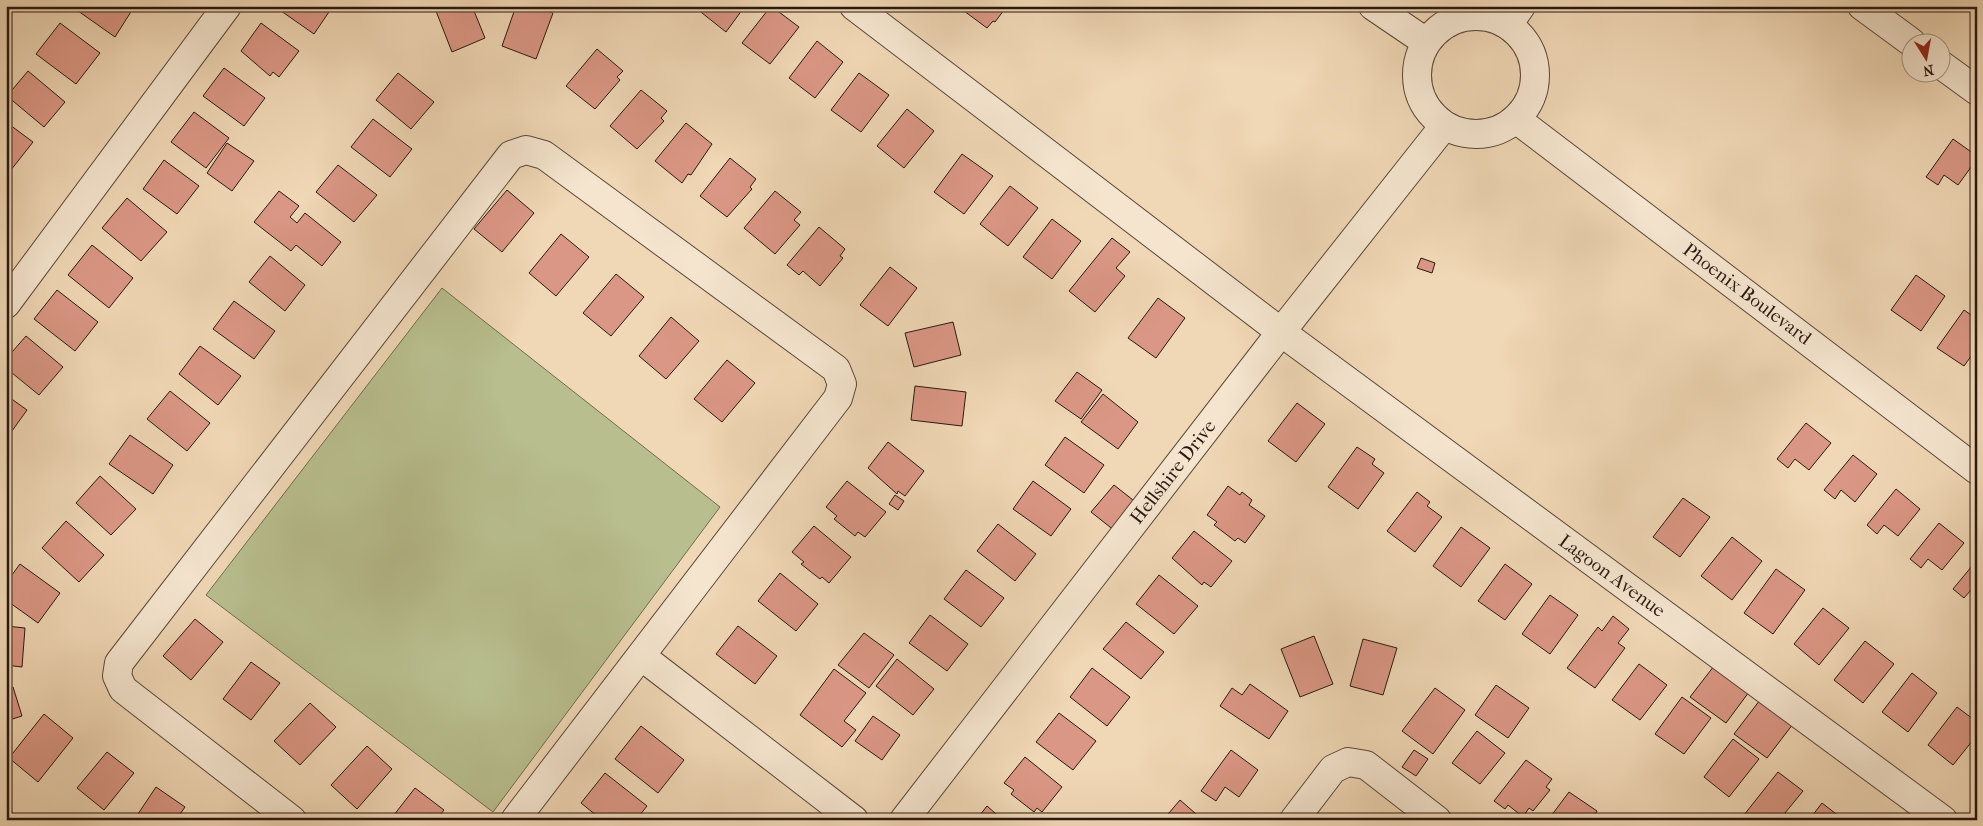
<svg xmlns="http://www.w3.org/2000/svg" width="1983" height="826" font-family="'IM FELL French Canon',serif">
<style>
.green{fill:#b8be8e;stroke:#706b50}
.building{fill:#db9785;stroke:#291811}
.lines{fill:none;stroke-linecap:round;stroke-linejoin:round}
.minor-casing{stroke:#5b483a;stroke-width:30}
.minor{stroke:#f5e5cf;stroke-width:28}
.labels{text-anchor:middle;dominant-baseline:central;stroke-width:4;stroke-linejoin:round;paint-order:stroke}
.street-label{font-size:19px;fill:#291811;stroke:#f5e5cf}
</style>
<rect width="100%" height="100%" fill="#f0d7b5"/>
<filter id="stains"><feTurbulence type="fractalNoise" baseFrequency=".004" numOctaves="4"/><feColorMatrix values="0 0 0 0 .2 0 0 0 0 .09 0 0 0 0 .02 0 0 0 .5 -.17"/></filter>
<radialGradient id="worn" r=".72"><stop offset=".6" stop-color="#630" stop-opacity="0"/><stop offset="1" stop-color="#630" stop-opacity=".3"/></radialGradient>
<polygon class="green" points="442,288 720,507 493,812 206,595"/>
<g class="building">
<polygon points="71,6 133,6 134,7 115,37"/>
<polygon points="274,6 333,6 314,34"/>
<polygon points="434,6 472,6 485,38 452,52"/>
<polygon points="516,6 534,6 553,13 536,59 502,46"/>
<polygon points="700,6 745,6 726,32 697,9"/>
<polygon points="771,6 799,27 770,64 742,43"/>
<polygon points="961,6 1007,6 995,22 993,21 987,28 960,8"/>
<polygon points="60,23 100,53 76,84 36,54"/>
<polygon points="261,23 299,51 279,77 273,72 270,76 241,51"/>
<polygon points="817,41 843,62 815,98 789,78"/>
<polygon points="597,49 623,71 617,77 620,80 595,109 566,86"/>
<polygon points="224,68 265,98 244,126 203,96"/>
<polygon points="28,71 65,102 44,127 7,96"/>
<polygon points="398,73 434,102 411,129 376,100"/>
<polygon points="859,73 889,95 861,132 831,110"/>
<polygon points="641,90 667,111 661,118 664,121 637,149 610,126"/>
<polygon points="907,109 934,131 904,168 877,146"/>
<polygon points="194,112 229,138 206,168 171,142"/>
<polygon points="373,119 412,149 390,177 351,147"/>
<polygon points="6,122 33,142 7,175 6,174"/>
<polygon points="686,123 712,144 691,175 688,174 682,183 655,161"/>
<polygon points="1953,139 1977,156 1977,159 1958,185 1944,175 1938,185 1926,177"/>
<polygon points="227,143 254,161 232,191 207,173"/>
<polygon points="962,154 993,176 964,214 934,192"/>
<polygon points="730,158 756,179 750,187 752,189 727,217 700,196"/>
<polygon points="164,160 199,186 177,214 143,189"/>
<polygon points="338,165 377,195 354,222 316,192"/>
<polygon points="1010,186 1038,208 1008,246 980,224"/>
<polygon points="507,190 534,213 502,252 474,229"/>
<polygon points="279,191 299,206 290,217 297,223 305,213 341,242 322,266 296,245 291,251 254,222"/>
<polygon points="775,191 801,212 794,220 800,225 775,254 744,228"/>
<polygon points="127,198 167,232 141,261 102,228"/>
<polygon points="1052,219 1081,241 1052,279 1023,257"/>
<polygon points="819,227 845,249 840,256 843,258 820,286 803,271 799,275 787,265"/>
<polygon points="561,234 589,257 556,296 529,273"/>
<polygon points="1112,238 1130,252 1116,268 1125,276 1095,312 1069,291"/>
<polygon points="92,245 133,278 109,308 68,275"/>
<polygon points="270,256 305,285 285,311 249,282"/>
<polygon points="1421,258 1435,263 1432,273 1417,268"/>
<polygon points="890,267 917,288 888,326 860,305"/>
<polygon points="616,274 644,297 611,336 583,313"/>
<polygon points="1916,275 1945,296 1921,331 1891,310"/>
<polygon points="57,290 98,322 75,351 34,319"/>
<polygon points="1158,298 1185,318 1156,358 1128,338"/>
<polygon points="234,301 275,331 254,359 213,329"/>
<polygon points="1964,310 1977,319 1977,348 1964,366 1937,348"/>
<polygon points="671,317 699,341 666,379 639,356"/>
<polygon points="953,322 961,355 914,367 905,333"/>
<polygon points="26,336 63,367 39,395 6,368 6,359"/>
<polygon points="200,346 241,376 218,405 179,374"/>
<polygon points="727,360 755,383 722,422 694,399"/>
<polygon points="1077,372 1102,390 1081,419 1055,401"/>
<polygon points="915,386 966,392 962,426 911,420"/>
<polygon points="170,391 210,423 187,451 147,419"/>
<polygon points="1103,394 1138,422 1118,449 1081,422"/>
<polygon points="6,395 27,410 7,438 6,438"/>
<polygon points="1297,403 1325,424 1296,462 1268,441"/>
<polygon points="1806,423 1831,443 1809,470 1795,459 1788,468 1777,459"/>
<polygon points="130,435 173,465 153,494 109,464"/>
<polygon points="1065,437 1104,465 1084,493 1045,465"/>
<polygon points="888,442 924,471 905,496 898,491 897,494 868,468"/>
<polygon points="1357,447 1375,459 1372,464 1384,473 1358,509 1328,487"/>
<polygon points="1853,455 1877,474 1855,502 1841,490 1835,499 1824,490"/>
<polygon points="100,476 136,509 111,535 76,503"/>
<polygon points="847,481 886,512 865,537 858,532 855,536 834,519 837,516 826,507"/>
<polygon points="1033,481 1071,509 1051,536 1013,509"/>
<polygon points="1114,485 1138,504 1115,531 1091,512"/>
<polygon points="1228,486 1240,495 1242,492 1252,500 1249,505 1265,516 1245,543 1238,538 1235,541 1214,525 1217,522 1207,515"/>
<polygon points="1896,489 1920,509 1898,536 1884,525 1877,534 1867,525"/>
<polygon points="1417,492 1430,502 1427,506 1442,517 1415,552 1387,531"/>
<polygon points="895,495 904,501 898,510 889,504"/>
<polygon points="1683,498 1710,517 1680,557 1653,537"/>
<polygon points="66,521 104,555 79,582 42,548"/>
<polygon points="1939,523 1964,543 1942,570 1928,559 1921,568 1910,559"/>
<polygon points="998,524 1036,554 1015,581 977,551"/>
<polygon points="814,526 851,557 829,583 822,577 820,579 801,564 804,562 792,552"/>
<polygon points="1461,527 1490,548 1461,587 1433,566"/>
<polygon points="1194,531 1232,561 1211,587 1204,582 1202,585 1172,558"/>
<polygon points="1732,537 1762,561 1732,600 1701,576"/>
<polygon points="1977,560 1977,594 1971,590 1964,598 1953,589"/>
<polygon points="20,564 60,593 38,623 6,600 6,583"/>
<polygon points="1505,564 1532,584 1505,620 1478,601"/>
<polygon points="1776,569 1805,590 1773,634 1744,613"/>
<polygon points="966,570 1004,598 981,627 944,599"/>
<polygon points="780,573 818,604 796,631 758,601"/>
<polygon points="1159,575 1198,606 1174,634 1136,604"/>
<polygon points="1550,595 1578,615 1550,654 1522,634"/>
<polygon points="1823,608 1849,628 1819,665 1794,644"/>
<polygon points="930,615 968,644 947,671 909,643"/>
<polygon points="1613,616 1629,629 1618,643 1625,648 1595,688 1567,668 1598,627 1602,631"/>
<polygon points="195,619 223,642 191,680 163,656"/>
<polygon points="1126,622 1164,652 1141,679 1103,649"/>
<polygon points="6,626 25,628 22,667 6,665"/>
<polygon points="738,626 777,656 755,684 716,654"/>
<polygon points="864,633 894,655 869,688 838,665"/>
<polygon points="1314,636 1333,684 1300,697 1281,649"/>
<polygon points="1363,639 1397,648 1383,695 1350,686"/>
<polygon points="1865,641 1894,664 1863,703 1834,680"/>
<polygon points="897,659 934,689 913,715 876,686"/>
<polygon points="251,662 280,683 251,720 223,699"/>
<polygon points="1639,664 1667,685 1640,720 1612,700"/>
<polygon points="1714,666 1749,692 1726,723 1690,697"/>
<polygon points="1092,668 1130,697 1107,726 1070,697"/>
<polygon points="834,669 866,693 844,721 856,730 842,747 800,715"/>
<polygon points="1912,673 1937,693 1908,732 1882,712"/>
<polygon points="1250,684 1288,711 1269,739 1220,706 1232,688 1242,695"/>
<polygon points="1496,685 1529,708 1508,738 1475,715"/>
<polygon points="13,687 22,716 6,721 6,689"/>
<polygon points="1435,688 1465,710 1433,754 1402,731"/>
<polygon points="1682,697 1711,718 1684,754 1655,734"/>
<polygon points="1760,700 1793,724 1767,758 1734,734"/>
<polygon points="310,703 336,727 300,765 274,741"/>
<polygon points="1957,707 1977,722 1977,735 1953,765 1928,745"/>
<polygon points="1059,713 1096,741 1073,770 1036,742"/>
<polygon points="44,714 73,738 38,782 9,758"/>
<polygon points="873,716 900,735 882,760 855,741"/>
<polygon points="641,726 684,760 658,793 615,759"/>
<polygon points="1477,731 1505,753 1480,784 1452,763"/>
<polygon points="1733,739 1759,759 1729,797 1704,777"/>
<polygon points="367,746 392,769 357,809 331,785"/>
<polygon points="1231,750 1258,770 1239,797 1225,787 1216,801 1201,791"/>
<polygon points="1414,750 1428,759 1416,776 1402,767"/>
<polygon points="107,752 134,773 104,810 77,788"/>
<polygon points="1025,757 1062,787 1042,812 1037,808 1034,812 1011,794 1014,790 1004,783"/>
<polygon points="1526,760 1552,779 1546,787 1550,790 1533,811 1529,808 1523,817 1508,805 1505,809 1494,801"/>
<polygon points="1778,772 1803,791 1785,813 1791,820 1740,820"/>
<polygon points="605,773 647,806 636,820 602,820 581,803"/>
<polygon points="156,787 185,807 176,820 134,820"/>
<polygon points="415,788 444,810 436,820 390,820"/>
<polygon points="1569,792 1597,811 1592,820 1548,820"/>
<polygon points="1180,800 1203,820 1163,820"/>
<polygon points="1822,803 1844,820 1809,820"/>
<polygon points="987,806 1003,820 976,820"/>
</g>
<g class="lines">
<g class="minor-casing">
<g id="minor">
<polyline points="854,6 1281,332 1943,820"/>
<polyline points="1373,6 1426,42"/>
<polyline points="1862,6 1911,42"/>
<circle cx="1476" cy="75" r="59"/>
<polyline points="1508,25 1521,6"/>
<polyline points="1940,64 1977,91"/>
<polyline points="1516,119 1977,470"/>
<polyline points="6,304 227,6"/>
<polyline points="641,656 854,820"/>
<polyline points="292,820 123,689 117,676 119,663 511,155 526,150 544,155 836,369 842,384 838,398 515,820"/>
<polyline points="904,820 1281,332 1444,126"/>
<polyline points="1294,820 1333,769 1348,762 1366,765 1437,820"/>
</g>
</g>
<use href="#minor" class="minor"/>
</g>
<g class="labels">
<g class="street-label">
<text transform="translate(1747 294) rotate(37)">Phoenix Boulevard</text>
<text transform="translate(1173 472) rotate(-52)">Hellshire Drive</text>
<text transform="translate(1612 576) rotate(36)">Lagoon Avenue</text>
</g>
</g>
<rect width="1983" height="826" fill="none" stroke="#f0d7b5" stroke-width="25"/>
<rect x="8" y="8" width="1968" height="811" fill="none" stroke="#291811" stroke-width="2.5"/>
<rect x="12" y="12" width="1958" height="801" fill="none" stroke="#291811"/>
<g transform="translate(1926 58) rotate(169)"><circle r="24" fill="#f5e5cf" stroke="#a39383"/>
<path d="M0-4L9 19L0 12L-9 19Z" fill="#8f2418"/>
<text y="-8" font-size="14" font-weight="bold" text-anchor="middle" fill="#291811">N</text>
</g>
<rect width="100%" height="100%" filter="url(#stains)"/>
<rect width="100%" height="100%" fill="url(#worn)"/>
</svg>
